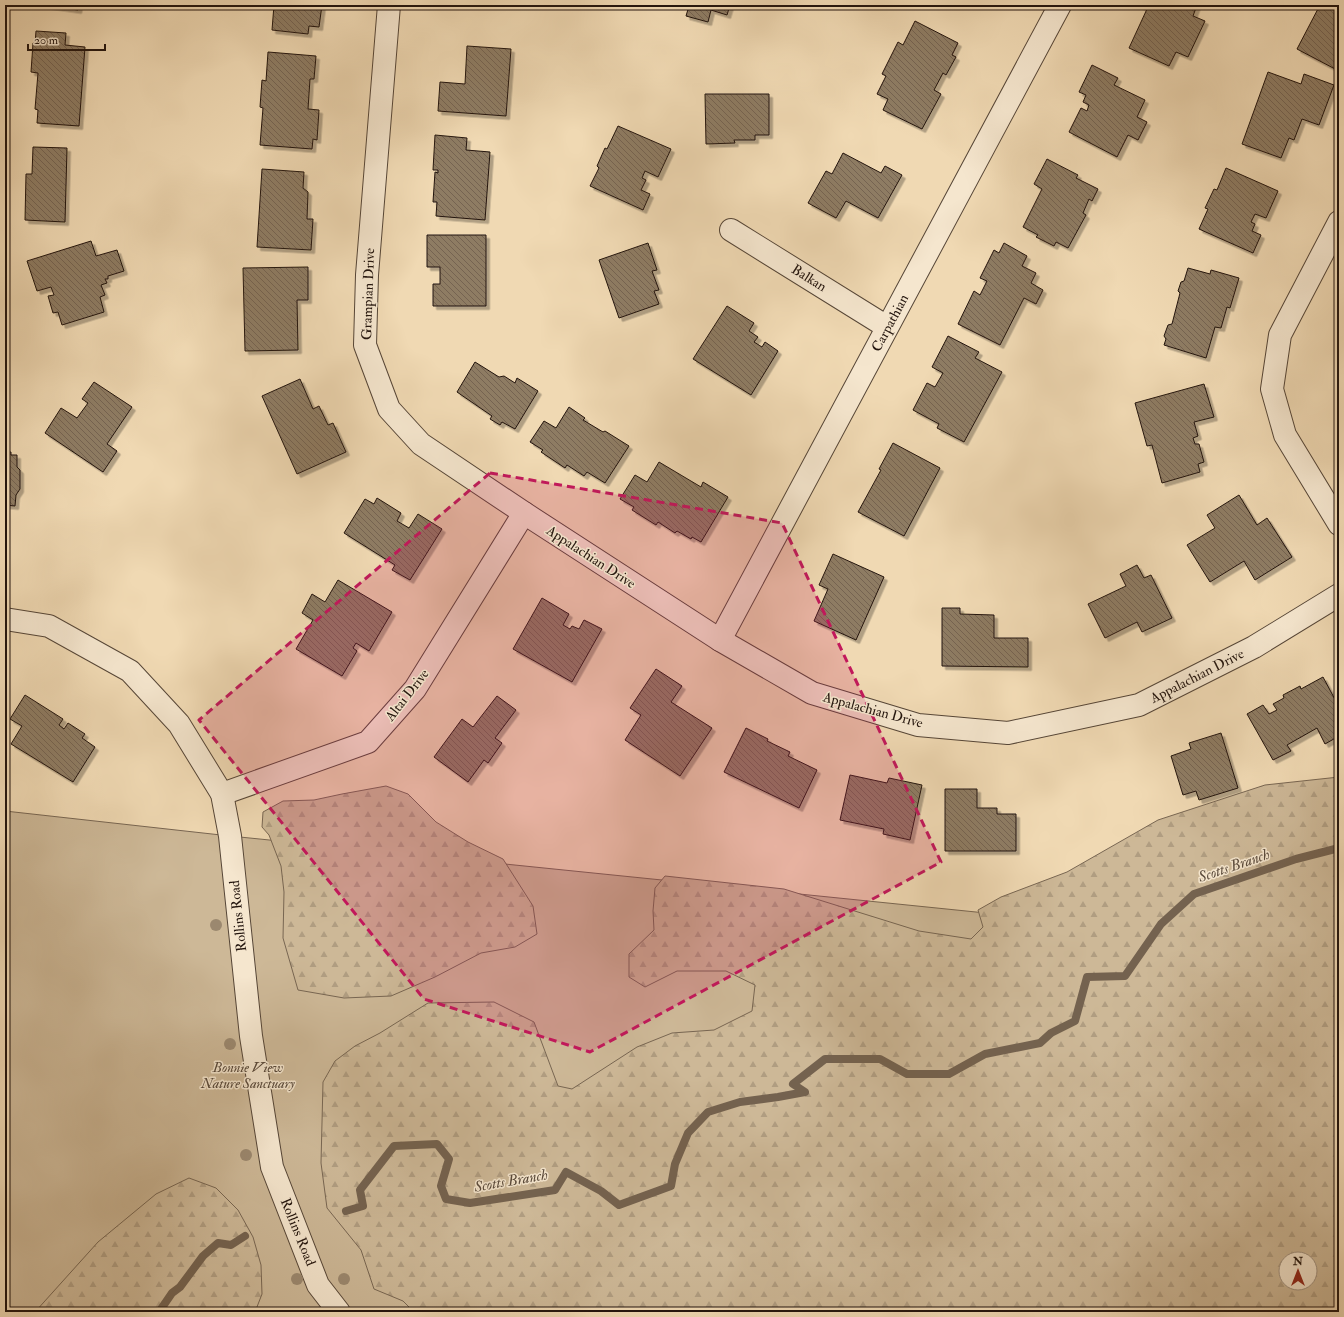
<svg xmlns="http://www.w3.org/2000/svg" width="1344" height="1317" font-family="'IM FELL Double Pica',serif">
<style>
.green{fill:#cdb897;stroke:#786652;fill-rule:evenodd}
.forest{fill:url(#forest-firs);stroke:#786652;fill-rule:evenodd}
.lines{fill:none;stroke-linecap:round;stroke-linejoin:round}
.stream{stroke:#74624f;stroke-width:8}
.building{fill:url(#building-back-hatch);stroke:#23150e;filter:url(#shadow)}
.minor-casing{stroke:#564637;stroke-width:24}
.minor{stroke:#f5e6ce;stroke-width:22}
.tree{fill:#9b886f}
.marked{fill:#c2185b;fill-opacity:0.2;stroke:#c2185b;stroke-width:3;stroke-dasharray:8 5;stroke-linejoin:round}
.labels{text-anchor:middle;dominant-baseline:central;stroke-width:3;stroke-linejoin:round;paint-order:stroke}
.street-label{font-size:14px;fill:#23150e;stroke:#f5e6ce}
.park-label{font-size:14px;font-style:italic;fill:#564637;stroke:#f5e6ce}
.water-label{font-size:15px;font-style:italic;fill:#59493a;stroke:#f5e6ce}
</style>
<defs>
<pattern id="forest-firs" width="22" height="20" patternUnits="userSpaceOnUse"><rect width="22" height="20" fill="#cdb897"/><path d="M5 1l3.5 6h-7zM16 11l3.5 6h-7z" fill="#b09d81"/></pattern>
<pattern id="building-back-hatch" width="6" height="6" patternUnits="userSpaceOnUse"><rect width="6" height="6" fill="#8e7b64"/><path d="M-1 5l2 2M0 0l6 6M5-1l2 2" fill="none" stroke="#746451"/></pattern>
<filter id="shadow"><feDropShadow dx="3.5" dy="3.5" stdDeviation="0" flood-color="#0004"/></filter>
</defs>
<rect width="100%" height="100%" fill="#f0d9b3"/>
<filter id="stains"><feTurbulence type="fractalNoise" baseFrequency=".005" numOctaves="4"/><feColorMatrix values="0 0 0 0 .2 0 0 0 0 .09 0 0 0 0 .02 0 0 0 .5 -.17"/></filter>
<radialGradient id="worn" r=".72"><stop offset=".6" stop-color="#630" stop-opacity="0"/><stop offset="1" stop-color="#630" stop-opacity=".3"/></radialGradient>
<path class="green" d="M5 811 230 836 1339 949V1312H5ZM1286 1259H1310V1283H1286Z"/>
<g class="forest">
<path d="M1339 777V1312H414L403 1301 374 1289 361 1250 327 1208 321 1163 323 1082 335 1061 355 1046 380 1033 428 1003 494 1002 534 1022 558 1086 572 1089 637 1047 672 1033 714 1030 752 1011 755 985 726 971H677L645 987 629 977V954L654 930 653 911 655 888 665 876 784 889 919 931 971 939 983 927 978 910 1001 897 1067 872 1158 820 1265 785ZM1286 1259H1310V1283H1286Z"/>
<polygon points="386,786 408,794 436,822 468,842 503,859 533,906 537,934 515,947 481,953 435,977 391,996 344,998 298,990 283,938 284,892 281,866 269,835 262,827 263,812 283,801 314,800 342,794"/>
<polygon points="189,1178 216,1188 238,1210 253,1237 261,1265 262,1294 255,1312 35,1312 98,1242 156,1194"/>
</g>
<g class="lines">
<g class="stream">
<polyline points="346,1211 363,1206 360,1190 394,1146 437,1144 449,1159 441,1186 446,1199 470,1203 555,1190 566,1172 601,1191 619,1205 671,1186 675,1164 688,1133 708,1112 740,1102 778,1097 805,1092 793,1084 825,1059 880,1059 907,1074 949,1074 985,1054 1040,1043 1051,1033 1075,1021 1087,977 1125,976 1161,924 1194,894 1296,859 1339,848"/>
<polyline points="159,1312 172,1293 180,1287 203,1256 218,1243 231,1245 245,1236"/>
</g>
</g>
<g class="building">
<polygon points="44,5 79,5 78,10"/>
<polygon points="274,5 322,5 319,27 309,26 308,34 272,30"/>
<polygon points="687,5 730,5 727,15 711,10 708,22 686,16 689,6"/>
<polygon points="1138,5 1197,5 1193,16 1205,21 1188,57 1176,52 1169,66 1129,48 1147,9"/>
<polygon points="1320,5 1339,5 1339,66 1337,70 1297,49"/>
<polygon points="915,21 958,43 952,55 956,57 946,75 943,73 934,90 941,94 922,129 883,110 888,99 877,94 886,76 882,74 898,42 903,45"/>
<polygon points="36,31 66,33 65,45 85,47 79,126 37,123 38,110 35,109 38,73 31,72 33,43 35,44"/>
<polygon points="467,46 511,49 506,116 438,111 440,82 465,84"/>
<polygon points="268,52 316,56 314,79 310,79 308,109 319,110 317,140 313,139 312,149 260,145 263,108 260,107 262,80 266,81"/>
<polygon points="1092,65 1118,78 1114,85 1145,100 1137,117 1147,122 1138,140 1128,135 1117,157 1069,132 1081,108 1087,111 1089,105 1083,102 1086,95 1079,92"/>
<polygon points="1268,72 1301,84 1304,74 1334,85 1319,125 1302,119 1294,140 1289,138 1281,158 1242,144"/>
<polygon points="705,94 769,94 769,135 755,135 755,140 734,140 735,143 706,144"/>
<polygon points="618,126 671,149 658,177 645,171 642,178 646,180 641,190 650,194 643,210 590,186 599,168 597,166 605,148 607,149"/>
<polygon points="435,135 467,138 466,150 490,152 485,220 436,216 437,202 433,202 435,172 438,173 438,170 433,170"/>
<polygon points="33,147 67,148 65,222 25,220 26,174 32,174"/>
<polygon points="843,153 881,173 885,166 902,175 878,218 846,201 836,218 808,203 826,171 832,174"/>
<polygon points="1047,159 1078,175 1076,178 1098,189 1092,201 1089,199 1083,213 1086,215 1068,248 1056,242 1054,246 1036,237 1038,235 1023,227 1042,189 1034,184"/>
<polygon points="1226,168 1278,191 1266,218 1255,214 1251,222 1255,224 1252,231 1261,235 1253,253 1199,229 1208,209 1205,208 1214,189 1217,190"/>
<polygon points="262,169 304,172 303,188 308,192 307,219 313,219 311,250 257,247"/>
<polygon points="427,235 486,235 486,306 433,306 433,284 440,284 440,267 427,267"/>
<polygon points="91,241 96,256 117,250 124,271 108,276 108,279 105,279 107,283 101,285 105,295 100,297 104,312 62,325 58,312 53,313 48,296 54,295 51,287 37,291 27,261"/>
<polygon points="648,243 657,270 652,271 659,290 654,291 659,304 619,318 599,260"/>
<polygon points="1004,243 1027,256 1022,266 1036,273 1031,283 1043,290 1036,304 1024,298 1000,345 958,324 974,291 980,295 987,281 980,278 994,250 999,253"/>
<polygon points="308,267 308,300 297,300 298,350 245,351 243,268"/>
<polygon points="1188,268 1210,274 1211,270 1239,278 1230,308 1227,307 1221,328 1215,327 1206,358 1164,345 1166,339 1164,336 1168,325 1172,324 1180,293 1178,291 1181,282 1184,281"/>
<polygon points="727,306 754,323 749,331 758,337 754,342 762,347 765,342 778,351 751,395 693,359"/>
<polygon points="948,336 979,352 975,358 1002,372 964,442 937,428 939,424 913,410 927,383 935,387 943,373 932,367"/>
<polygon points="475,362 499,377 504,376 515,383 517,378 538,391 515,429 502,422 500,425 490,419 492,416 457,392"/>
<polygon points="300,379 313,409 319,406 328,425 333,423 346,452 297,474 262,396"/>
<polygon points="94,382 132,407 107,444 117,451 103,472 45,433 61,408 77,418 88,403 82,399"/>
<polygon points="1204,384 1214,417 1194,422 1198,436 1193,438 1195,444 1199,444 1204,462 1198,464 1200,472 1162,483 1152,445 1147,446 1135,403"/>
<polygon points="569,407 585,418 583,420 603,432 605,431 629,446 605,483 587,472 584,476 567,465 565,468 541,452 543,450 530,442 544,421 556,428"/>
<polygon points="893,443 940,468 904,536 858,512 881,470 879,469"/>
<polygon points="5,452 11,452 11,455 17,455 17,467 20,470 20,489 16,495 15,506 5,505"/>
<polygon points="659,462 701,487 703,482 728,497 701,542 692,537 691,539 677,531 675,533 658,522 656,525 632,510 634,507 620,499 635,475 647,482"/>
<polygon points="1239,495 1257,525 1267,518 1292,557 1255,580 1244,561 1210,582 1187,545 1215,528 1207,515"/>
<polygon points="377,498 401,513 397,521 409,528 418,514 442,529 410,580 392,570 395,565 344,533 365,499 374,504"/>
<polygon points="833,554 884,577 856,640 814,621 828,589 819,585"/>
<polygon points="1137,565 1144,578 1151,575 1172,618 1142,632 1137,622 1105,638 1088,604 1126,586 1120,574"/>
<polygon points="338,580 392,612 369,651 356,643 353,648 357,651 342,676 296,649 313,620 302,613 312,594 325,602"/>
<polygon points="542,598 569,614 563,625 570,629 572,626 579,629 584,620 602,629 572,682 513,649"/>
<polygon points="942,608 960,608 960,614 994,615 994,638 1028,638 1028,667 942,666"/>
<polygon points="656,669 682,686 671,702 712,728 680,776 625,740 641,715 630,708"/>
<polygon points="1323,677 1339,707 1339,736 1325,744 1317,728 1287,745 1291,751 1273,760 1247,714 1263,705 1269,714 1277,710 1273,704 1284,698 1283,695 1300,686 1301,689"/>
<polygon points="25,695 63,719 59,725 64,729 68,723 85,734 82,738 95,747 73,782 11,744 22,726 10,719"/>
<polygon points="497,696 516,710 495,738 502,743 488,763 484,760 468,782 434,757 462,719 473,727"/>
<polygon points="746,728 768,739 767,741 790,752 788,756 817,770 799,808 724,772"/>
<polygon points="1221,733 1238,788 1199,800 1196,791 1183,795 1171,756 1191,749 1189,743"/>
<polygon points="850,775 887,783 889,778 922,785 910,840 883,834 884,829 840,820"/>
<polygon points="945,789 977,789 977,808 997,808 997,814 1016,814 1016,851 945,851"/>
</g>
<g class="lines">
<g class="minor-casing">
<g id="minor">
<polyline points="389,5 367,275 365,345 389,409 421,444 524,513 720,640 812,693 918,725 1008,733 1139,705 1254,647 1339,595"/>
<polyline points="1339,222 1280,335 1272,389 1285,435 1339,524"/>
<polyline points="731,230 887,327"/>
<polyline points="5,619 49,626 130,671 179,724 222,794 230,836 251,1036 272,1167 318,1285 339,1312"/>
<polyline points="720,640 1060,5"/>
<polyline points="222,794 368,742 415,689 524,513"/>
</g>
</g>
<use href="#minor" class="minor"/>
</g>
<g class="tree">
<circle cx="216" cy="925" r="6"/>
<circle cx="230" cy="1044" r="6"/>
<circle cx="246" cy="1155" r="6"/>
<circle cx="297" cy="1279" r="6"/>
<circle cx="344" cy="1279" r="6"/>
</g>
<path class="marked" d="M490 473 782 523 941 862 590 1052 424 999 199 720Z"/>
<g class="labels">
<g class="street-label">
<text transform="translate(809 278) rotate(32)">Balkan</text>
<text transform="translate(368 294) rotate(-88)">Grampian Drive</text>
<text transform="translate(890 323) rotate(-62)">Carpathian</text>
<text transform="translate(591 557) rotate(33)">Appalachian Drive</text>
<text transform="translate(1197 676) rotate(-27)">Appalachian Drive</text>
<text transform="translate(407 695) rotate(-52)">Altai Drive</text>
<text transform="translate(873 710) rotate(15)">Appalachian Drive</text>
<text transform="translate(238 916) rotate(-96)">Rollins Road</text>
<text transform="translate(298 1232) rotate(68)">Rollins Road</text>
</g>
<g class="park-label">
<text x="248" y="1067">Bonnie View<tspan x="248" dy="16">Nature Sanctuary</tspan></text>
</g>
<g class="water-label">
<text transform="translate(1234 866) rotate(-19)">Scotts Branch</text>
<text transform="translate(511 1181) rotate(-10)">Scotts Branch</text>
</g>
</g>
<rect width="1344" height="1317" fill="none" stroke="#f0d9b3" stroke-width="20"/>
<rect x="6" y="6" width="1332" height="1305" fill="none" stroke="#23150e" stroke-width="2"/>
<rect x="10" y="10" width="1324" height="1297" fill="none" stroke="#23150e"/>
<g transform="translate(1298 1271)"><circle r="19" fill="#f5e6ce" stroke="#a19281"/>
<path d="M0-3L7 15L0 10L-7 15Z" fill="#8f2418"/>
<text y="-6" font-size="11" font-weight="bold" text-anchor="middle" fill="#23150e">N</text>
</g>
<path d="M28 44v6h77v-6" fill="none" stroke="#23150e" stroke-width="2"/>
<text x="34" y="44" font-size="12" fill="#23150e" stroke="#f5e6ce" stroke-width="3" paint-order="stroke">20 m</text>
<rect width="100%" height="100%" filter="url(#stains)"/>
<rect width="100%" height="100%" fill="url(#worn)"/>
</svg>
